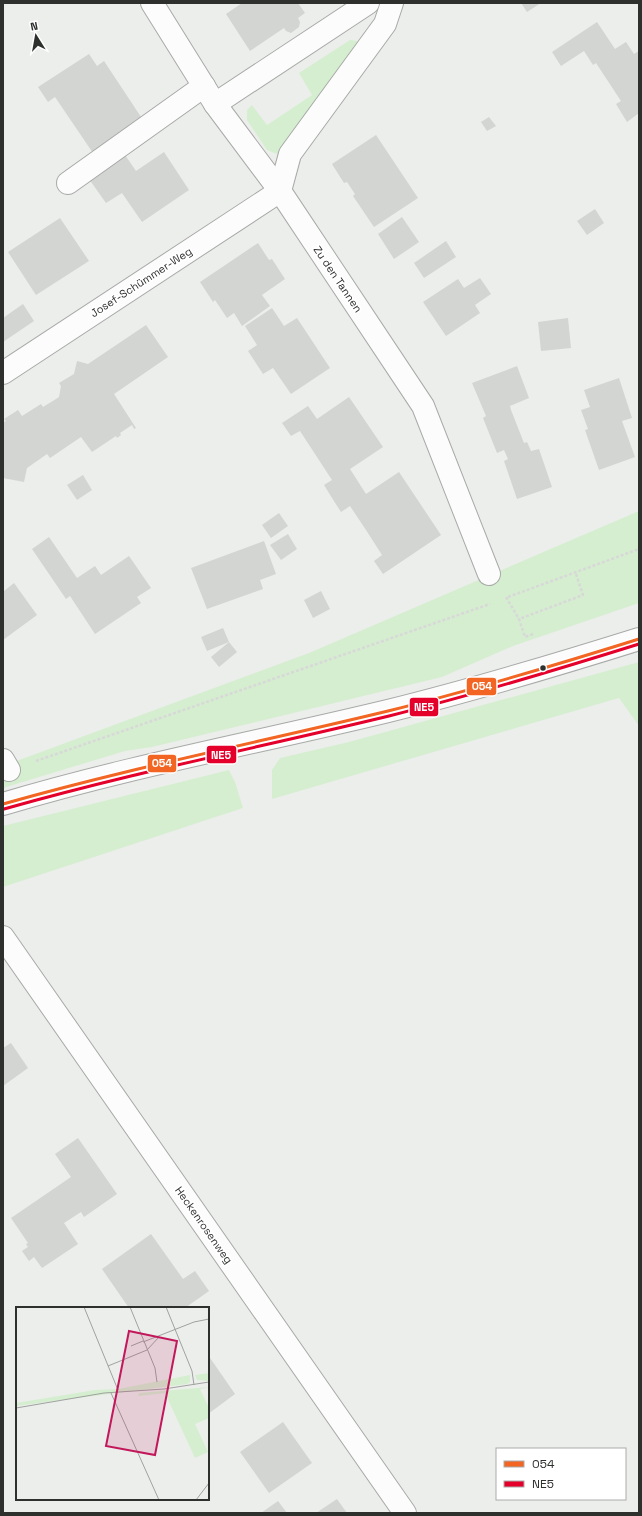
<svg xmlns="http://www.w3.org/2000/svg" width="642" height="1516" font-family="'Space Grotesk',sans-serif">
<style>
.green{fill:#d5eed0}
.building{fill:#d3d5d3}
.lines{fill:none;stroke-linecap:round;stroke-linejoin:round}
.minor-casing{stroke:#a8aaa8;stroke-width:24}
.major-casing{stroke:#a8aaa8;stroke-width:24}
.path{stroke:#d7d8d7;stroke-width:2.5;stroke-dasharray:3 2;stroke-linecap:butt}
.minor{stroke:#fcfcfc;stroke-width:22}
.major{stroke:#fcfcfc;stroke-width:22}
.bus-1-casing{stroke:#fff;stroke-width:6}
.bus-2-casing{stroke:#fff;stroke-width:6}
.bus-1{stroke:#f26522;stroke-width:3}
.bus-2{stroke:#e4002b;stroke-width:3}
.bus-dot{fill:#2e302e;stroke:#fff;stroke-width:1.5}
.labels{text-anchor:middle;dominant-baseline:central;stroke-width:3.5;stroke-linejoin:round;paint-order:stroke}
.street-label{font-size:11px;fill:#2e302e;stroke:#fff}
.inset-road{fill:none;stroke:#a0a29f;stroke-width:1}
.view{fill:#c2185b;fill-opacity:0.15;stroke:#c2185b;stroke-width:2}
.inset-edge{fill:none;stroke:#2e302e;stroke-width:2}
.line-badge{stroke:#fff;stroke-width:1.5}
.badge-label{font-size:11px;text-anchor:middle;font-weight:bold;fill:#fff}
</style>
<rect width="100%" height="100%" fill="#eceeeb"/>
<g class="green">
<polygon points="350,40 357,41 359,47 284,149 277,154 267,150 247,120 247,110 252,105 267,125 312,95 299,73"/>
<polygon points="639,511 639,603 513,646 442,677 152,747 125,751 3,788 3,766 309,653"/>
<polygon points="639,662 639,726 619,698 272,799 272,770 280,758 349,742"/>
<polygon points="229,770 235,782 243,808 3,887 3,826"/>
</g>
<g class="building">
<polygon points="242,3 298,3 305,13 298,18 300,22 299,27 291,33 286,31 284,28 250,51 226,14"/>
<polygon points="521,3 541,3 527,12"/>
<polygon points="597,22 615,49 626,42 634,54 639,51 639,113 627,122 616,104 621,101 596,63 593,65 584,51 561,66 552,52"/>
<polygon points="89,54 97,66 104,61 145,123 95,156 55,97 48,102 38,87"/>
<polygon points="489,117 496,126 487,131 481,122"/>
<polygon points="376,135 418,198 374,227 353,196 355,194 347,182 344,183 332,164"/>
<polygon points="164,152 189,190 142,222 122,193 106,203 89,179 125,155 136,171"/>
<polygon points="595,209 604,223 587,235 577,221"/>
<polygon points="402,217 419,242 394,259 378,234"/>
<polygon points="60,218 89,261 36,295 8,252"/>
<polygon points="446,241 456,257 424,278 414,263"/>
<polygon points="258,243 269,260 272,259 285,279 262,295 270,306 242,326 234,313 227,318 215,300 213,302 200,282"/>
<polygon points="480,278 491,294 475,305 480,313 446,336 423,302 458,279 464,288"/>
<polygon points="23,304 34,321 3,342 3,318"/>
<polygon points="272,308 284,326 297,318 330,368 291,394 273,368 263,374 248,351 257,345 245,326"/>
<polygon points="568,318 571,348 541,351 538,322"/>
<polygon points="146,325 168,357 114,394 136,428 134,429 132,425 120,433 121,435 117,438 116,436 92,452 81,437 50,458 47,454 27,468 24,482 3,478 3,423 6,421 4,419 18,410 22,416 41,404 43,407 56,399 59,397 61,386 59,383 74,374 77,361 88,364"/>
<polygon points="517,366 529,398 510,406 511,410 524,443 527,442 531,451 539,449 552,487 517,499 504,461 508,459 504,450 497,453 483,418 486,416 472,383"/>
<polygon points="619,378 632,418 622,421 635,457 599,470 585,430 588,429 581,410 590,407 584,390"/>
<polygon points="349,397 383,447 350,469 366,494 399,472 441,535 383,574 374,561 382,555 366,530 350,506 341,512 332,498 324,485 332,480 300,431 291,436 282,423 308,406 317,419"/>
<polygon points="83,475 92,490 77,500 67,485"/>
<polygon points="279,513 288,526 271,538 262,525"/>
<polygon points="288,534 297,549 281,560 270,545"/>
<polygon points="49,537 77,578 95,566 101,575 129,556 151,588 137,597 141,603 95,634 70,596 66,599 32,549"/>
<polygon points="264,541 276,574 260,580 263,589 207,609 191,568"/>
<polygon points="14,583 37,615 3,640 3,592"/>
<polygon points="321,591 330,609 313,618 304,600"/>
<polygon points="223,628 229,642 207,651 201,637"/>
<polygon points="229,642 237,652 219,667 211,657"/>
<polygon points="11,1043 28,1068 3,1086 3,1048"/>
<polygon points="78,1138 117,1194 84,1217 81,1212 64,1223 78,1244 42,1268 34,1257 29,1261 22,1251 28,1247 26,1244 28,1243 11,1218 71,1177 55,1154"/>
<polygon points="151,1234 183,1279 195,1271 209,1291 185,1308 129,1308 102,1269"/>
<polygon points="208,1355 235,1394 208,1414"/>
<polygon points="283,1422 312,1463 269,1493 240,1452"/>
<polygon points="337,1499 347,1513 316,1513"/>
<polygon points="278,1501 287,1513 261,1513"/>
</g>
<g class="lines">
<g class="minor-casing">
<g id="minor">
<polyline points="152,3 215,104 280,191 423,406 489,574"/>
<polyline points="215,104 368,3"/>
<polyline points="68,183 204,86"/>
<polyline points="280,191 290,154 385,24 392,3"/>
<polyline points="3,373 280,191"/>
<polyline points="3,760 9,770"/>
<polyline points="3,937 405,1513"/>
</g>
</g>
<g class="major-casing">
<path id="major" d="M3 804C130 766 260 742 388 711 473 690 556 665 639 639"/>
</g>
<g class="path">
<polyline points="506,597 519,619"/>
<polyline points="508,597 639,549"/>
<polyline points="533,634 525,637 519,619 583,595 576,574"/>
<polyline points="36,761 490,604"/>
</g>
<use href="#minor" class="minor"/>
<use href="#major" class="major"/>
<g class="bus-1-casing">
<path id="bus-1" d="M3 804C130 768 260 742 388 711 473 690 556 665 639 639"/>
</g>
<g class="bus-2-casing">
<path id="bus-2" d="M4 809C131 773 261 747 389 716 473 695 556 670 639 644"/>
</g>
<use href="#bus-1" class="bus-1"/>
<use href="#bus-2" class="bus-2"/>
</g>
<circle class="bus-dot" cx="543" cy="668" r="3.5"/>
<g class="labels">
<g class="street-label">
<text transform="translate(338 279) rotate(56)">Zu den Tannen</text>
<text transform="translate(141 282) rotate(-33)">Josef-Schümmer-Weg</text>
<text transform="translate(204 1225) rotate(55)">Heckenrosenweg</text>
</g>
</g>
<g transform="translate(16 1307)">
<rect width="193" height="193" fill="#eceeeb"/>
<path d="M193 66V74L181 73 179 68ZM174 68V75L171 77 0 99V96L79 83 102 82ZM193 80 184 82 193 101V111L179 117 192 145 179 151 149 86 122 89 123 86Z" fill="#d5eed0"/>
<path class="inset-road" d="M68 0 102 83M114 0 139 61 141 75M150 0 176 64 178 78M127 35 178 15 193 12M115 39 127 34M131 43 143 30M92 59 131 43M95 86 143 193M0 101 88 86 148 82 193 75M180 193 193 176"/>
<path class="view" d="M113 24 161 34 139 148 90 139Z"/>
<rect width="193" height="193" class="inset-edge"/>
</g>
<g class="line-badge">
<rect x="466" y="677" width="31" height="19" rx="4" fill="#f26522"/>
<rect x="409" y="697" width="30" height="20" rx="4" fill="#e4002b"/>
<rect x="206" y="745" width="31" height="19" rx="4" fill="#e4002b"/>
<rect x="147" y="754" width="30" height="19" rx="4" fill="#f26522"/>
</g>
<g class="badge-label">
<text x="482" y="690">054</text>
<text x="424" y="711">NE5</text>
<text x="221" y="759">NE5</text>
<text x="162" y="767">054</text>
</g>
<rect width="642" height="1516" fill="none" stroke="#2e302e" stroke-width="8"/>
<rect x="496" y="1448" width="130" height="52" fill="#ffffff" stroke="#abacab"/>
<rect x="504" y="1461" width="20" height="6" fill="#f26522" stroke="#abacab"/>
<text x="532" y="1468" font-size="12" fill="#2e302e">054</text>
<rect x="504" y="1481" width="20" height="6" fill="#e4002b" stroke="#abacab"/>
<text x="532" y="1488" font-size="12" fill="#2e302e">NE5</text>
<g transform="translate(36 36) rotate(349)" stroke="#ffffff" stroke-width="3" paint-order="stroke">
<path d="M0-3L7 15L0 10L-7 15Z" fill="#2e302e"/>
<text y="-6" font-size="11" font-weight="bold" text-anchor="middle" fill="#2e302e">N</text>
</g>
</svg>
